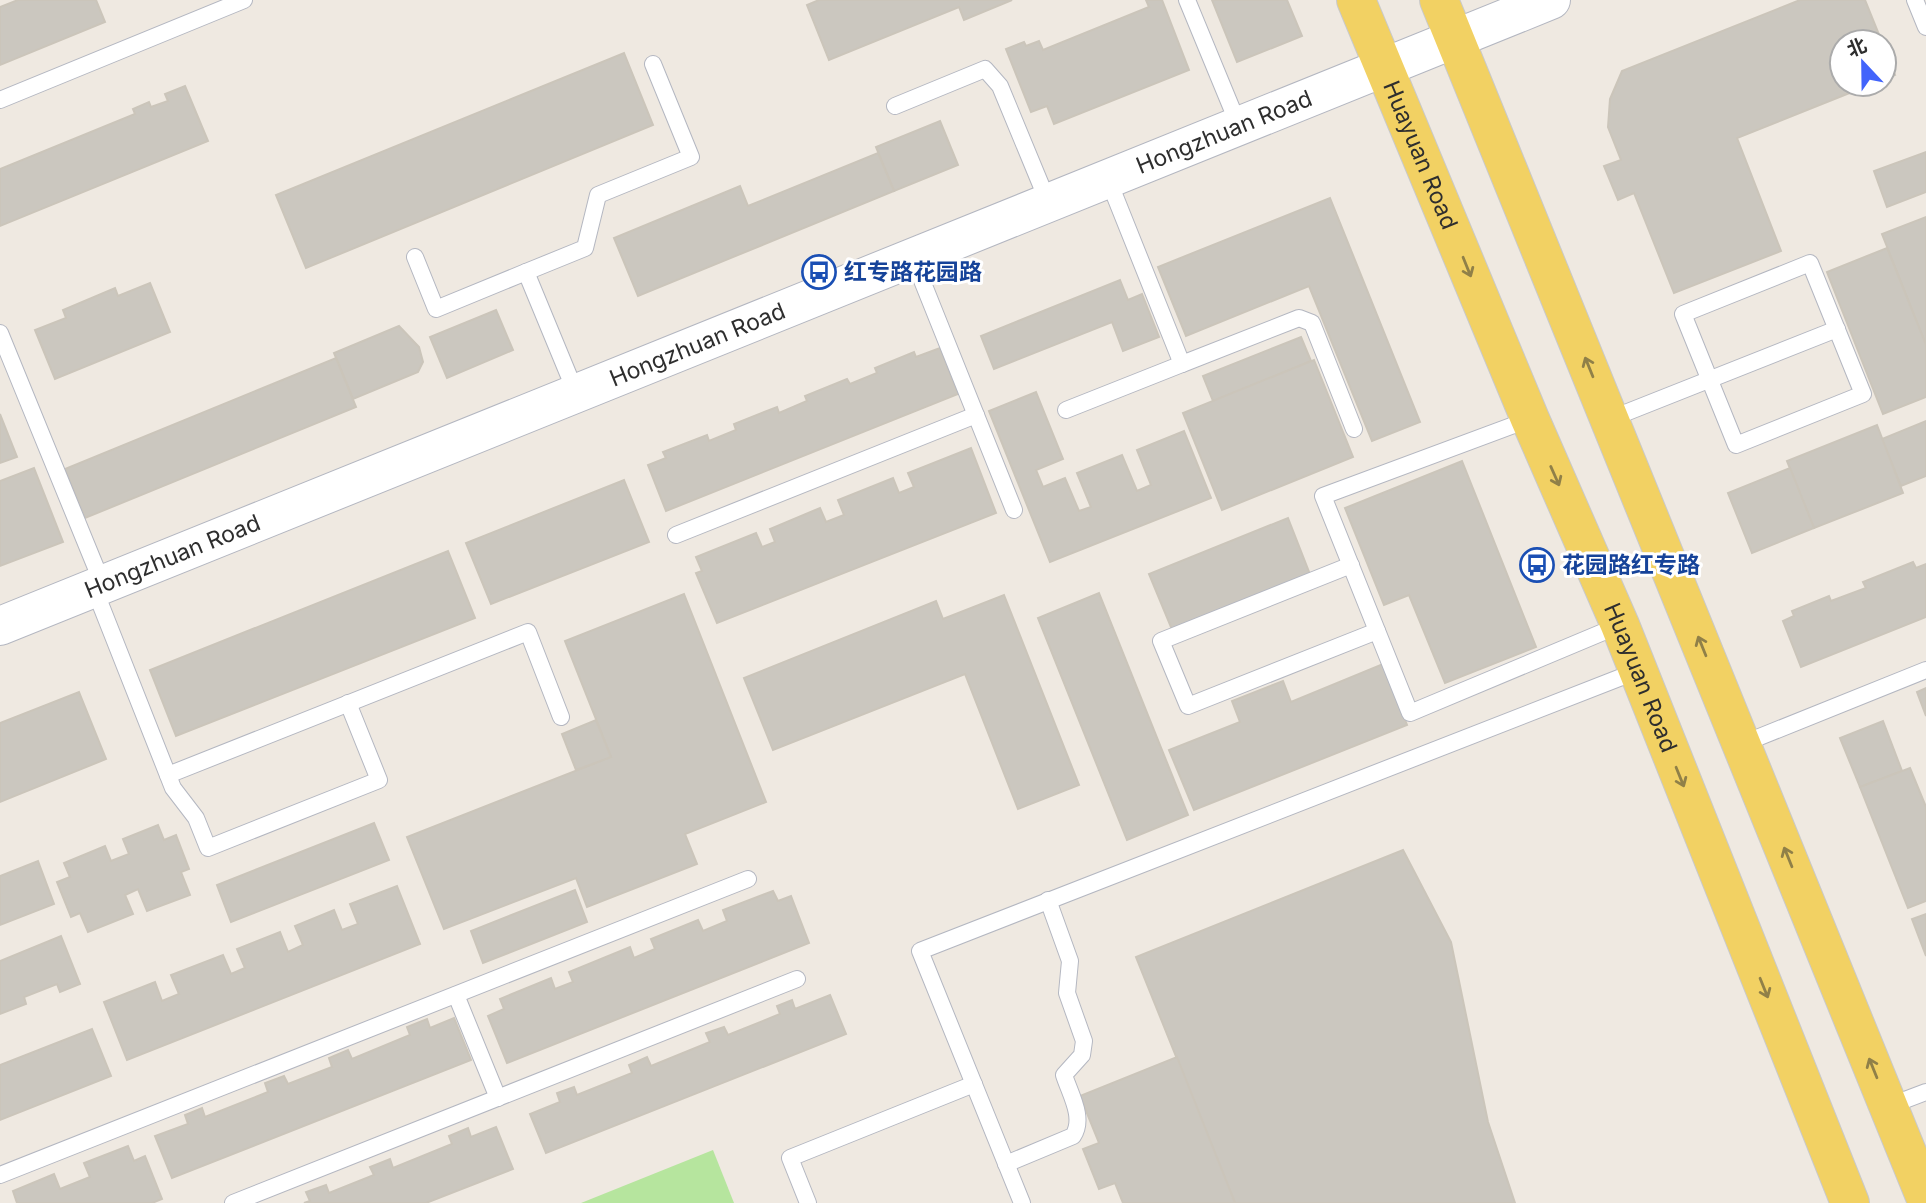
<svg xmlns="http://www.w3.org/2000/svg" width="1926" height="1203" font-family="Inter,'Noto Sans SC',sans-serif">
<style>
.green{fill:#b6e59e}
.building{fill:#cbc7bf;stroke:#cbc5ba;stroke-width:2}
.lines{fill:none;stroke-linecap:round;stroke-linejoin:round}
.lane-casing{stroke:#b4b7c1;stroke-width:18}
.secondary-casing{stroke:#b4b7c1;stroke-width:40}
.primary-casing{stroke:#c9c9c9;stroke-width:40}
.lane{stroke:#fff;stroke-width:16}
.secondary{stroke:#fff;stroke-width:38}
.primary{stroke:#f2d163;stroke-width:38}
.oneway{stroke:#908048}
.labels{text-anchor:middle;dominant-baseline:central;stroke-width:6;stroke-linejoin:round;paint-order:stroke}
.street-label{font-size:23px;fill:#2e2e2e;stroke:#fff}
.transit-label{font-size:23px;font-weight:bold;fill:#164399;stroke:#fff;text-anchor:start}
</style>
<rect width="100%" height="100%" fill="#efe9e1"/>
<polygon class="green" points="713,1150 734,1203 581,1203"/>
<g class="building">
<polygon points="18,0 96,0 105,22 0,65 0,7"/>
<polygon points="819,0 1012,0 964,20 959,7 829,60 807,5"/>
<polygon points="1146,0 1162,0 1189,70 1054,124 1047,106 1031,112 1006,49 1024,42 1026,46 1039,41 1043,50 1149,7"/>
<polygon points="1212,0 1287,0 1302,36 1237,62"/>
<polygon points="1800,0 1865,0 1882,42 1842,42 1842,84 1872,84 1737,138 1781,251 1674,293 1634,193 1618,200 1604,166 1621,160 1608,127 1610,99 1622,71"/>
<polygon points="1884,47 1895,75 1884,79"/>
<polygon points="624,53 653,125 306,268 276,195"/>
<polygon points="185,86 208,141 0,226 0,169 135,114 133,109 149,102 151,107 168,101 165,94"/>
<polygon points="940,121 958,165 894,191 876,147"/>
<polygon points="1926,152 1926,192 1887,207 1874,171"/>
<polygon points="878,153 894,191 638,296 614,238 740,186 748,206"/>
<polygon points="1330,198 1420,422 1372,441 1309,286 1186,336 1158,267"/>
<polygon points="1926,217 1926,345 1882,234"/>
<polygon points="1887,248 1926,345 1926,397 1883,414 1827,272"/>
<polygon points="1120,280 1128,300 1142,294 1159,337 1123,351 1112,322 994,369 981,336"/>
<polygon points="150,283 170,332 55,379 35,330 66,318 63,310 115,288 118,296"/>
<polygon points="496,310 513,350 447,378 430,337"/>
<polygon points="399,326 419,347 423,362 418,372 353,399 334,353"/>
<polygon points="1301,337 1311,361 1213,401 1203,376"/>
<polygon points="940,348 958,394 666,511 648,465 666,458 663,452 707,435 709,441 736,430 734,424 777,407 779,413 807,401 805,396 847,379 850,384 877,373 875,368 914,352 916,357"/>
<polygon points="336,358 356,407 85,518 65,469"/>
<polygon points="1314,360 1353,457 1222,510 1183,413"/>
<polygon points="1036,392 1063,459 1036,470 1043,487 1065,478 1079,511 1091,507 1077,473 1122,455 1137,491 1151,485 1137,450 1184,431 1211,498 1050,562 989,411"/>
<polygon points="0,414 17,457 0,463"/>
<polygon points="1926,421 1926,476 1901,486 1882,439"/>
<polygon points="1877,425 1903,493 1814,528 1787,461"/>
<polygon points="971,448 996,513 717,623 696,573 702,571 696,557 756,533 762,547 775,542 770,529 820,508 826,522 844,515 838,500 893,478 899,493 914,487 908,473"/>
<polygon points="1462,461 1536,647 1445,683 1409,595 1384,605 1345,508"/>
<polygon points="34,468 63,542 0,566 0,481"/>
<polygon points="1790,468 1814,528 1752,553 1728,493"/>
<polygon points="624,480 649,542 491,604 466,543"/>
<polygon points="1288,518 1311,577 1173,632 1149,574"/>
<polygon points="448,551 475,618 176,736 150,670"/>
<polygon points="1913,562 1916,568 1926,564 1926,617 1801,667 1783,621 1794,616 1792,611 1829,596 1831,601 1866,588 1863,582"/>
<polygon points="1099,593 1188,815 1127,840 1038,618"/>
<polygon points="684,594 766,802 685,834 697,864 587,907 576,878 444,929 407,837 611,757 565,641"/>
<polygon points="1004,595 1079,785 1018,809 965,674 773,750 744,678 936,601 943,619"/>
<polygon points="1383,664 1407,725 1194,810 1169,750 1240,722 1232,701 1283,681 1291,702"/>
<polygon points="1926,688 1926,716 1917,692"/>
<polygon points="79,692 106,759 0,802 0,723"/>
<polygon points="596,720 611,757 576,770 562,734"/>
<polygon points="1883,721 1902,771 1860,787 1840,738"/>
<polygon points="1910,768 1926,807 1926,901 1908,908 1860,787"/>
<polygon points="374,823 389,860 231,922 217,885"/>
<polygon points="158,825 164,840 176,835 189,869 181,872 190,895 147,911 138,889 125,895 133,914 88,932 80,913 71,917 57,882 70,877 64,863 105,846 111,861 129,854 123,839"/>
<polygon points="1403,850 1451,942 1488,1122 1515,1203 1235,1203 1136,957"/>
<polygon points="38,861 54,904 0,925 0,876"/>
<polygon points="397,886 420,944 127,1060 104,1002 155,982 162,1001 179,994 171,975 223,955 231,974 245,968 237,949 280,932 288,952 303,945 295,926 334,910 342,930 358,924 350,904"/>
<polygon points="575,890 587,922 483,963 471,931"/>
<polygon points="773,891 778,901 791,896 809,943 507,1063 488,1016 504,1009 500,999 551,978 555,989 573,982 569,972 630,947 634,958 655,949 651,939 698,920 703,931 727,921 723,910"/>
<polygon points="1926,914 1926,956 1912,919"/>
<polygon points="61,936 80,984 60,992 57,984 24,997 26,1004 0,1014 0,961"/>
<polygon points="830,995 846,1034 546,1153 530,1114 560,1102 557,1093 574,1087 577,1095 632,1073 629,1065 647,1057 651,1066 710,1042 706,1033 724,1027 728,1035 780,1014 777,1006 792,1000 795,1009"/>
<polygon points="454,1018 471,1060 172,1178 155,1136 188,1124 185,1115 202,1108 205,1117 268,1092 265,1083 284,1076 288,1084 332,1067 329,1058 348,1050 352,1059 410,1035 407,1027 427,1019 430,1028"/>
<polygon points="92,1029 111,1076 0,1120 0,1065"/>
<polygon points="1177,1057 1235,1203 1123,1203 1115,1183 1099,1189 1083,1149 1099,1143 1080,1096"/>
<polygon points="496,1127 513,1169 426,1203 304,1203 310,1201 306,1192 326,1185 329,1193 374,1175 370,1167 390,1159 393,1168 452,1144 449,1136 468,1128 471,1137"/>
<polygon points="128,1146 134,1161 145,1156 162,1199 152,1203 17,1203 13,1191 54,1174 60,1189 90,1177 84,1163"/>
</g>
<g class="lines">
<g class="lane-casing">
<g id="lane">
<polyline points="1187,0 1239,126"/>
<polyline points="1915,0 1926,27"/>
<polyline points="0,100 244,0"/>
<polyline points="895,106 985,69 1000,86 1048,202"/>
<polyline points="1108,179 1182,364 1299,318 1312,323 1354,429"/>
<polyline points="415,257 436,309 526,272"/>
<polyline points="913,258 1014,510"/>
<polygon points="1810,263 1863,394 1736,445 1683,314"/>
<polyline points="0,333 103,585"/>
<polyline points="576,393 526,272 585,248 598,195 691,157 653,64"/>
<polyline points="1066,410 1182,364"/>
<polyline points="1530,419 1323,496 1410,713 1620,625"/>
<polyline points="1610,419 1837,329"/>
<polyline points="676,535 976,415"/>
<polyline points="1351,565 1161,641 1188,706 1377,631"/>
<polyline points="94,588 173,788 196,818 208,848 379,780 348,703"/>
<polyline points="1742,744 1926,670"/>
<polyline points="168,775 528,632 561,717"/>
<polyline points="456,995 498,1098"/>
<polyline points="1889,1106 1926,1092"/>
<path d="M1006 1164 1073 1136C1085 1118 1070 1094 1064 1075L1082 1055 1084 1041 1067 993 1070 961 1048 900"/>
<polyline points="0,1175 748,879"/>
<polyline points="233,1203 797,979"/>
<polyline points="808,1203 790,1158 974,1084"/>
<polyline points="1022,1203 920,951 1637,671"/>
</g>
</g>
<g class="secondary-casing">
<g id="secondary">
<path id="s1" d="M0 626 1551 0"/>
</g>
</g>
<g class="primary-casing">
<g id="primary">
<path id="s2" d="M1356 0 1530 419 1620 625 1850 1203"/>
<polyline points="1439,0 1926,1199"/>
</g>
</g>
<use href="#lane" class="lane"/>
<use href="#secondary" class="secondary"/>
<use href="#primary" class="primary"/>
</g>
<defs><path id="oneway-shaft" d="M-6 0H5M1.5-3L5.5 0L1.5 3" fill="none" stroke-width="1.6" stroke-linecap="round" stroke-linejoin="round" transform="scale(1.75)"/></defs>
<g class="oneway">
<use href="#oneway-shaft" transform="translate(1467 267) rotate(68)"/>
<use href="#oneway-shaft" transform="translate(1589 367) rotate(-112)"/>
<use href="#oneway-shaft" transform="translate(1555 476) rotate(66)"/>
<use href="#oneway-shaft" transform="translate(1702 646) rotate(-112)"/>
<use href="#oneway-shaft" transform="translate(1680 777) rotate(68)"/>
<use href="#oneway-shaft" transform="translate(1788 857) rotate(-112)"/>
<use href="#oneway-shaft" transform="translate(1764 988) rotate(68)"/>
<use href="#oneway-shaft" transform="translate(1873 1068) rotate(-112)"/>
</g>
<defs>
<g id="bus-ring" transform="scale(1.75)"><circle r="9.5" fill="#fff" stroke="#1a4fb4" stroke-width="1.5"/><path d="M-5-6H5V4H4V6H2V4H-2V6H-4V4H-5ZM-3.5-4V0h7V-4ZM-3.5 1.2v1.5H-2V1.2ZM2 1.2v1.5H3.5V1.2Z" fill="#1a4fb4"/></g>
</defs>
<g fill-rule="evenodd">
<use href="#bus-ring" x="819" y="272"/>
<use href="#bus-ring" x="1537" y="565"/>
</g>
<g class="labels">
<g class="street-label">
<text stroke="none"><textPath href="#s1" startOffset="1320">Hongzhuan Road</textPath></text>
<text stroke="none"><textPath href="#s2" startOffset="168">Huayuan Road</textPath></text>
<text stroke="none"><textPath href="#s1" startOffset="752">Hongzhuan Road</textPath></text>
<text stroke="none"><textPath href="#s1" startOffset="186">Hongzhuan Road</textPath></text>
<text stroke="none"><textPath href="#s2" startOffset="735">Huayuan Road</textPath></text>
</g>
<g class="transit-label">
<text x="844" y="272">红专路花园路</text>
<text x="1562" y="565">花园路红专路</text>
</g>
</g>
<g transform="translate(1863 63) rotate(338)"><circle r="33" fill="#ffffff" stroke="#ababab" stroke-width="2"/>
<path d="M0-5L12 26L0 18L-12 26Z" fill="#4264fb"/>
<text y="-10" font-size="19" font-weight="bold" text-anchor="middle" fill="#2e2e2e">北</text>
</g>
</svg>
